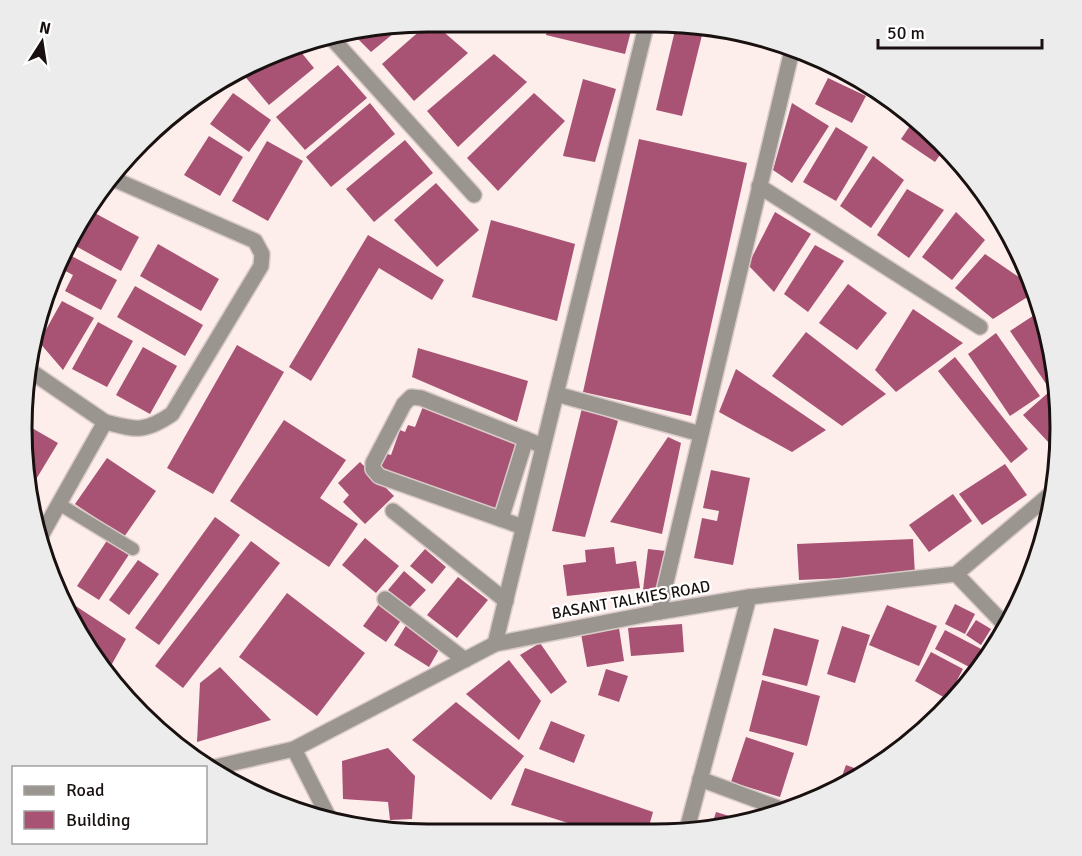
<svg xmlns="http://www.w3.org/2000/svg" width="1082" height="856" font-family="Signika,sans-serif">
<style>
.building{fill:#a85274}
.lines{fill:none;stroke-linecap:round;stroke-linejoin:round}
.service-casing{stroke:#d8cac8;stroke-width:15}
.minor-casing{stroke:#d8cac8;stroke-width:18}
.tertiary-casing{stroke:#d8cac8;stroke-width:18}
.service{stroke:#9b9590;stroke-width:12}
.minor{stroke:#9b9590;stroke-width:15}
.tertiary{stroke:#9b9590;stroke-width:15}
.labels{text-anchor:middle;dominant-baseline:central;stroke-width:4.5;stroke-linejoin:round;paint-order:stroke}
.street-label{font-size:16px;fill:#181110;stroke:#fff}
.rim{fill:none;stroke:#181110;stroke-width:3}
</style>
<rect width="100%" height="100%" fill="#fdedeb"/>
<g class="building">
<polygon points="431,21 468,53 414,101 382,64"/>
<polygon points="549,21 608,22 632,27 625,54 546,35"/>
<polygon points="677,22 704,27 682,116 656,110"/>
<polygon points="405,24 371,52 350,31 372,28"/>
<polygon points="296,46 314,68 269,105 242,73 254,63"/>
<polygon points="494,54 527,82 458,147 427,111"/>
<polygon points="338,65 367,98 305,150 276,117"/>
<polygon points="828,78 866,96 852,123 815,104"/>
<polygon points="583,79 616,89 595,162 563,156"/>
<polygon points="233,93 271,120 249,152 210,124"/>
<polygon points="534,93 565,121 498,191 467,158"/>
<polygon points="370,103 395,134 331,187 306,157"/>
<polygon points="792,103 829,126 792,183 773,170"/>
<polygon points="916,117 922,122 944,149 935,162 901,139"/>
<polygon points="836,127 868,147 836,201 803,182"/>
<polygon points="209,136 243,157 220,196 184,175"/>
<polygon points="639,139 747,163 691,416 583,392"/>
<polygon points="405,140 433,173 374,222 346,189"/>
<polygon points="267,141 303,161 268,221 232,201"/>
<polygon points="873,156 904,180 871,228 840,206"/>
<polygon points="436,183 479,230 437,267 394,220"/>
<polygon points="907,189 944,210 909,258 877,235"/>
<polygon points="977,189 1004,222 1001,225 973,193"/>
<polygon points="91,211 139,237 121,271 72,244"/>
<polygon points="775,212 811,234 774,292 748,265"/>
<polygon points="956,212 985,240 952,280 922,257"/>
<polygon points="491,220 575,244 557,321 472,297"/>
<polygon points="368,235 444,280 432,300 379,268 311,381 289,367"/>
<polygon points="158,244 219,279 201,311 140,276"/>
<polygon points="815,245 844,261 808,312 784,294"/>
<polygon points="64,252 117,280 101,310 65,291 73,275 58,267"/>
<polygon points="985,254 1035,288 1037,291 993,319 955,288"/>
<polygon points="848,284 887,313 857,350 819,323"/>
<polygon points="135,286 203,325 185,356 117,317"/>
<polygon points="62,301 94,318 63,370 39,342"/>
<polygon points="913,309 963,343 896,392 875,370"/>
<polygon points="1042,310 1058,375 1058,382 1049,388 1010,331"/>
<polygon points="98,322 133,341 107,387 72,369"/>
<polygon points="806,332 886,394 842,426 772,376"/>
<polygon points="996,333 1040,396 1010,416 968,354"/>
<polygon points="237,345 284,372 213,494 167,468"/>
<polygon points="143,347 177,366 150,414 116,395"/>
<polygon points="418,348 528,381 517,422 412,377"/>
<polygon points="955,357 1028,449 1011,463 938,371"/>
<polygon points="736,369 826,430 792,452 719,412"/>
<polygon points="1058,384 1059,436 1050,444 1023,415"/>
<polygon points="424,404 523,441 496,515 377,471 384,453 391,455 400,430 405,432 408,425 415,427"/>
<polygon points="582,408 618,421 585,537 552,531"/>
<polygon points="284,420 346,460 320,498 358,524 329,567 230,501"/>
<polygon points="25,424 58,443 29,491 21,430"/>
<polygon points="668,437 681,443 662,534 610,522"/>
<polygon points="107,458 156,491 124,537 75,504"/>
<polygon points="360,462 394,496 365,524 343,502 349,495 338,483"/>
<polygon points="1005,464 1027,495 982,525 959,494"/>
<polygon points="711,470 750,478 733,565 694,558 702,518 717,521 719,511 703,508"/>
<polygon points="953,494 972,521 929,552 909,525"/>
<polygon points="215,517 240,535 159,645 135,628"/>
<polygon points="365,538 399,566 376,593 342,565"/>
<polygon points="108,539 130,553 99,600 77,586"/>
<polygon points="913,539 915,575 799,580 797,544"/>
<polygon points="251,541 280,563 183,688 155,666"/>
<polygon points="614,547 616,564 636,561 640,588 567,596 563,565 586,562 585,550"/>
<polygon points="425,549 446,567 432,584 410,566"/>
<polygon points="648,549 666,551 661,600 642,598"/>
<polygon points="138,560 159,574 129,615 109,600"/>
<polygon points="404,571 426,590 409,608 388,590"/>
<polygon points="458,577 488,600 457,638 427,615"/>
<polygon points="287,593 365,653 317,716 239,657"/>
<polygon points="65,599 126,639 108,671 101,667 75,631 63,602"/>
<polygon points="379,604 402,619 386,642 363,626"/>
<polygon points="955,604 975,614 965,634 945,624"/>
<polygon points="887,605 937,626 919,666 869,645"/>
<polygon points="976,620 991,629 981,645 966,635"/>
<polygon points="407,624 441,646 429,667 394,645"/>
<polygon points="682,624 684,652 631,656 628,628"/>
<polygon points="842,626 870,635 855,683 827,674"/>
<polygon points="619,628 624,661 587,667 581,634"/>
<polygon points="774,628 819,640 807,686 762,675"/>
<polygon points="945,630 983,650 973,669 935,649"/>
<polygon points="540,643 567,682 551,694 520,655"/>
<polygon points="931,652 963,669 947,699 915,681"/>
<polygon points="509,660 541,701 519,740 466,694"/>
<polygon points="220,667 271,720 197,742 200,683"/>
<polygon points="606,669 628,676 619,702 598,695"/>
<polygon points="762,680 820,696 807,746 749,731"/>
<polygon points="456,702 524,756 491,800 412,740"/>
<polygon points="551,721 585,735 574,763 539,749"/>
<polygon points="746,737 794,753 780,797 731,782"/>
<polygon points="388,748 415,776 412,819 390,820 388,802 343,799 342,761"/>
<polygon points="846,765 868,773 857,781 837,790"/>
<polygon points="525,768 653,812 647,833 583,832 584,828 511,805"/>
<polygon points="716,812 746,821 711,828"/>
</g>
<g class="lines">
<g class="service-casing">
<polyline id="service" points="59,504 133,549"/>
</g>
<g class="minor-casing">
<g id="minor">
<polyline points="328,34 474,195"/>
<polyline points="759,186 980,327"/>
<polyline points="29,370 105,422"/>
<polyline points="556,394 701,434"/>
<polyline points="393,511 506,601"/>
<polyline points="501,519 526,439"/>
<polyline points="523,527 379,476 373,469 373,463 404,404 411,397 421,398 543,446"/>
<path d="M38 541 105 422C136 430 144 433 172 414L261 266 262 254 255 241 118 181 110 180"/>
<polyline points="956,574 1007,627"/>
<polyline points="385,599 465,660"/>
<polyline points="659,612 793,46"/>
<polyline points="495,644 647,22"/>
<polyline points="294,749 331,822"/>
<polyline points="700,779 789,812"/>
</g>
</g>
<g class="tertiary-casing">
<g id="tertiary">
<polyline points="211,768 294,749 495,644 659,612 749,597 956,574 1054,491"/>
<polyline points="686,833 749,597"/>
</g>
</g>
<use href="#service" class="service"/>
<use href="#minor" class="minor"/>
<use href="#tertiary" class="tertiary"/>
</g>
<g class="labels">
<g class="street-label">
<text transform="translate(631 600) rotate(-10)">BASANT TALKIES ROAD</text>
</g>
</g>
<path d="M0 0H1082V856H0ZM428 32H654A396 396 0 0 1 1050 428V428A396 396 0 0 1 654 824H428A396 396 0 0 1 32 428V428A396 396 0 0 1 428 32Z" fill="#edecec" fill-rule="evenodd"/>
<path class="rim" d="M428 32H654A396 396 0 0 1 1050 428V428A396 396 0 0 1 654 824H428A396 396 0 0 1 32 428V428A396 396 0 0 1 428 32Z"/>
<rect x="12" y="766" width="195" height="78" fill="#ffffff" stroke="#a3a09f" stroke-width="1.5"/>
<rect x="24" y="786" width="30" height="9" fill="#9b9590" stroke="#a3a09f" stroke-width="1.5"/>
<text x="66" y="796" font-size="18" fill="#181110">Road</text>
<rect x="24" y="811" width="30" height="18" fill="#a85274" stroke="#a3a09f" stroke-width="1.5"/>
<text x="66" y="826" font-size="18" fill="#181110">Building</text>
<g transform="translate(42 42) rotate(12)" stroke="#ffffff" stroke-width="4.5" paint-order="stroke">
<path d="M0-4.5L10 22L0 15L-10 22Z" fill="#181110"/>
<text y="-9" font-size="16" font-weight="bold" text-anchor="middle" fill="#181110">N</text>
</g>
<path d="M878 39v9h164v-9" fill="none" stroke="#181110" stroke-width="3"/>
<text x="887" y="39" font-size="18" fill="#181110" stroke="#ffffff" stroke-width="4.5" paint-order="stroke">50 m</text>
</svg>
